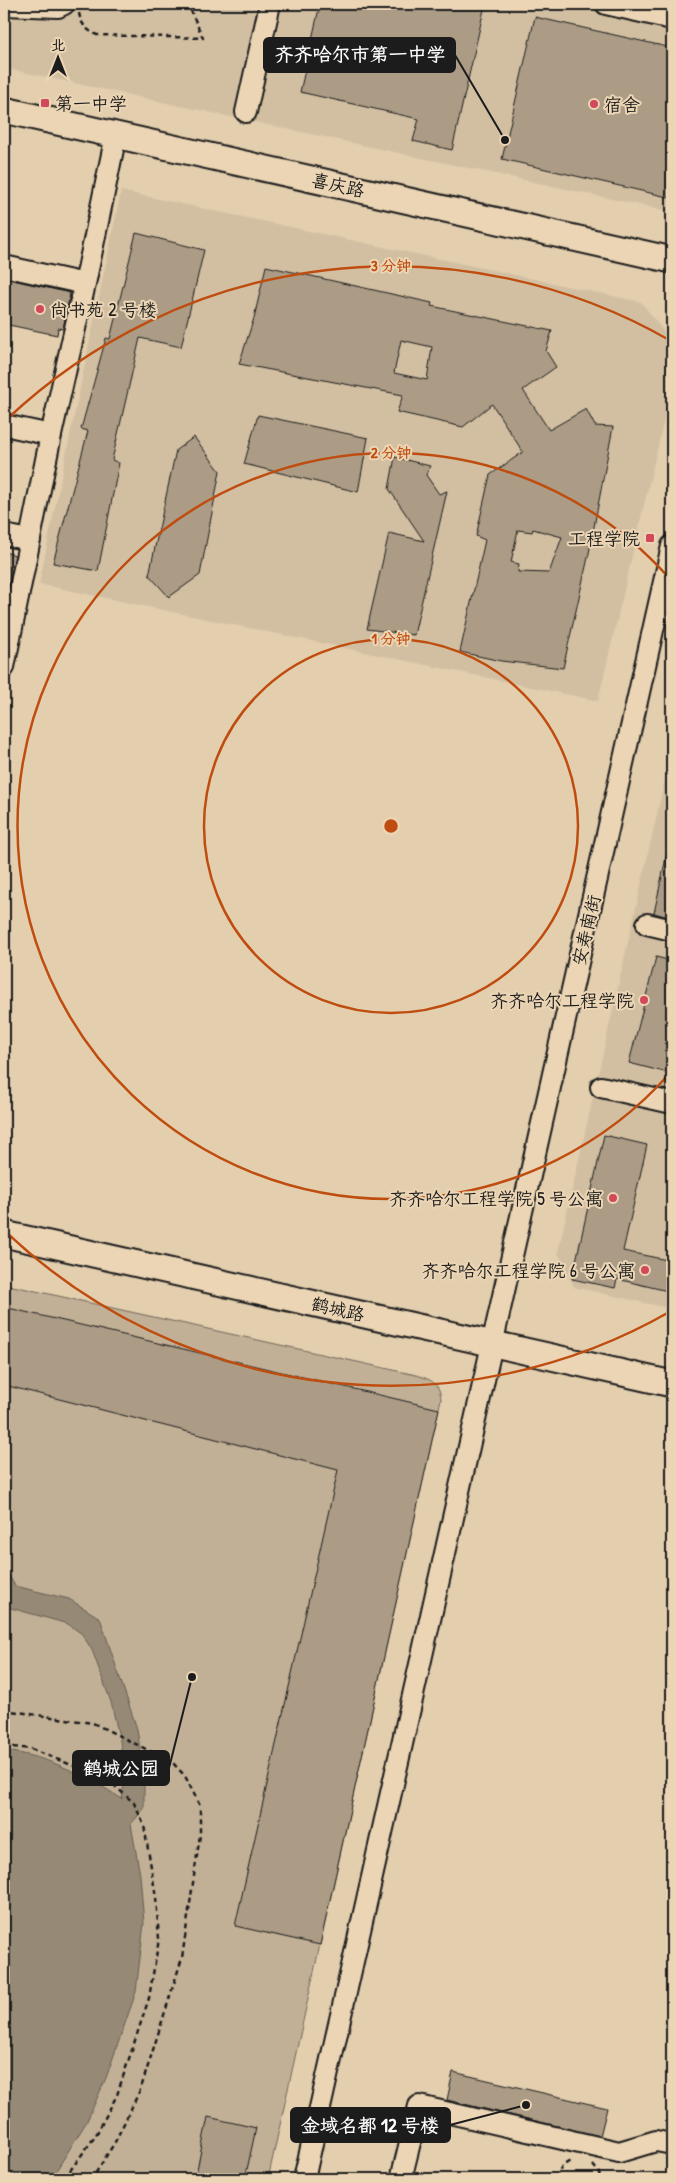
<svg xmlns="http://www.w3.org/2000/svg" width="676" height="2183" font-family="'Patrick Hand','LXGW WenKai TC',sans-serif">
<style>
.built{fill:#d2bfa2}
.green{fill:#c2b096;stroke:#6f6659}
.water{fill:#968a76;stroke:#655e52}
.building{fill:#ac9c86;stroke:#1c1c1c;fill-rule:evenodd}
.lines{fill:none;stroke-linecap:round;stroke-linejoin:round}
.minor-casing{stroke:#1c1c1c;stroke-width:24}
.major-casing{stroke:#1c1c1c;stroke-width:29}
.path{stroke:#1c1c1c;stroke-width:2.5;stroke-dasharray:5 4;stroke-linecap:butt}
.minor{stroke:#ebd5b4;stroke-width:20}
.major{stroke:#ebd5b4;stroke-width:25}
.ring{fill:none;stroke:#bf4d0f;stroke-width:2.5}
.poi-dot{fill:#d1495b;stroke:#ebd5b4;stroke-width:2}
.labels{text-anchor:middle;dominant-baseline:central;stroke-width:4;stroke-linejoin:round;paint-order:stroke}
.poi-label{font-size:18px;fill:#1c1c1c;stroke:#ebd5b4;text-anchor:end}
.street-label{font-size:18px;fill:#1c1c1c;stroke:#ebd5b4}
.centre{fill:#bf4d0f;stroke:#ebd5b4;stroke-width:2.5}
.ring-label{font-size:15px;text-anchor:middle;font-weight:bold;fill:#bf4d0f;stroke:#ebd5b4;stroke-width:4;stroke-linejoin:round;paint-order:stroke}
.leader{fill:none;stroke:#1c1c1c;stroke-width:2}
.callout-dot{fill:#1c1c1c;stroke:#ebd5b4;stroke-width:2}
.callout{fill:#1c1c1c;stroke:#1c1c1c;stroke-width:2}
.callout-label{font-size:19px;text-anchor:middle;font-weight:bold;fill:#fff}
</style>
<rect width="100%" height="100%" fill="#e3ceae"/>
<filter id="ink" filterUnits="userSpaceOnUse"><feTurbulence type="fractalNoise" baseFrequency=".02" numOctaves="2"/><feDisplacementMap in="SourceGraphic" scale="10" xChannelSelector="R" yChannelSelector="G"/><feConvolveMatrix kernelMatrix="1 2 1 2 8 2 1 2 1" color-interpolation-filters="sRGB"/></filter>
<g filter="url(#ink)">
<g class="built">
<polygon points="4,4 672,4 672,212 4,68"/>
<polygon points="121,191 641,302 672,342 672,386 598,701 39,584"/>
<polygon points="672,748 672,1309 574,1287 558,1252"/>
</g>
<path class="green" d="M4 1284 416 1375C430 1379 440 1383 441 1399L268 2179H4Z"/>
<path class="water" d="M4 1567 15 1586 69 1599 100 1618 137 1729 141 1756 144 1786V1809L131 1824 140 1875 144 1923 136 1992 106 2078 87 2121 51 2179H4V1751C46 1755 87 1776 122 1799L125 1775 120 1741 111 1702 92 1650 82 1634 68 1624 11 1608 4 1609Z"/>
<g class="building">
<polygon points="320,4 485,5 452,150 413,141 419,119 300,92"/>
<polygon points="535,17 672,48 672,198 502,159"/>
<polygon points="136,233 204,250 181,347 140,338 112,460 119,463 98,571 53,563 88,431 81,429 106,338 110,339"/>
<path d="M266 266 432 303 431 306 552 331 546 351 556 367 523 390 549 430 586 409 595 426 613 427 589 553 563 668 501 661 460 652 485 540 476 536 490 475 523 452 492 404 463 427 397 412 403 395 239 364 254 318ZM401 340 432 347 427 380 394 373ZM533 529 562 537 549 573 518 572 519 564 511 562 518 530 532 532Z"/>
<polygon points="4,278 70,293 63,329 58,328 57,335 4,324"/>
<polygon points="258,415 368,438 358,492 244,464"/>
<polygon points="194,437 220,471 200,575 169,597 149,575 176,450"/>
<polygon points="395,457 430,466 426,475 439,494 447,491 414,635 367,629 389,533 424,541 389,489"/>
<polygon points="4,552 15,555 5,601 4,601"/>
<polygon points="667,853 672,853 672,918 654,913"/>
<polygon points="656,957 672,961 672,1074 629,1063"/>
<polygon points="604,1135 647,1145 623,1251 672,1261 672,1292 617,1279 615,1288 572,1279"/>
<polygon points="4,1307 439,1409 320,1945 235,1926 338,1470 4,1385"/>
<polygon points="453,2072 607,2108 600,2136 447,2100"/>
<polygon points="208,2117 256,2128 245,2179 195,2179"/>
</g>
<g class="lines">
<g class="minor-casing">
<g id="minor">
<polyline points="606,4 672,19"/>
<polyline points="4,5 58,7 64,4"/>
<polyline points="246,112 270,4"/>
<polyline points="4,266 85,284 51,435"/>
<polyline points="85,284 116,135"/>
<polyline points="4,425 51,435 4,667"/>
<polyline points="4,535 30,540"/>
<polyline points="647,924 672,930"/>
<polyline points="601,1087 672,1103"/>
<polyline points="304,2179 672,546"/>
<polyline points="401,2179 419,2106 619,2152 656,2141 672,2144"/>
</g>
</g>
<g class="major-casing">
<g id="major">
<polyline points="4,110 672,260"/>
<polyline points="4,1234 672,1384"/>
</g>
</g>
<g class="path">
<path d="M79 13C81 24 86 30 97 35L203 38 188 4"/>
<polyline points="4,1710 93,1723 172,1762 185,1776 200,1806 200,1835 182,1958 141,2088 115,2142 92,2179"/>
<polyline points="4,1746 31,1749 107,1779 134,1803 144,1825 156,1897 159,1939 149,1998 117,2095 96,2135 64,2179"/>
<polyline points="593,2165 599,2173 600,2179"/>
<polyline points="556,2179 562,2166 572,2160"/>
</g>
<use href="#minor" class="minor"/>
<use href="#major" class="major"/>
</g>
</g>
<g class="ring">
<circle cx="391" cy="826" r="187"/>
<path d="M670 1073A373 373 0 1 1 670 579"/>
<path d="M671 1311A560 560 0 0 1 6 1232M6 420A560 560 0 0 1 671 341"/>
</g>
<g class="poi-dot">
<rect x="40" y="98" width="10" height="10" rx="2.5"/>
<circle cx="594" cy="104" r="5"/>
<circle cx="40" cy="309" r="5"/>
<rect x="645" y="533" width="10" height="10" rx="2.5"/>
<circle cx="644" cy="1000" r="5"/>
<circle cx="613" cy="1198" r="5"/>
<circle cx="645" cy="1270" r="5"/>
</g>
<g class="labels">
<g class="poi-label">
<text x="55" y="103" text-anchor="start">第一中学</text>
<text x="604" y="104" text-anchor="start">宿舍</text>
<text x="50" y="309" text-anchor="start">尚书苑 2 号楼</text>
<text x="640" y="538">工程学院</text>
<text x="634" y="1000">齐齐哈尔工程学院</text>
<text x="603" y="1198">齐齐哈尔工程学院 5 号公寓</text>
<text x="635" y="1270">齐齐哈尔工程学院 6 号公寓</text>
</g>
<g class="street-label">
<text transform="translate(338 185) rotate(13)">喜庆路</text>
<text transform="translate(586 930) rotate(-77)">安寿南街</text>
<text transform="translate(338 1309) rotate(13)">鹤城路</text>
</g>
</g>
<circle cx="391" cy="826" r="8" class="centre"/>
<g class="ring-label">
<text x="391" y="271">3 分钟</text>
<text x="391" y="458">2 分钟</text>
<text x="391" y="644">1 分钟</text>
</g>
<path class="leader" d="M505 140L455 55M192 1677L169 1768M526 2105L450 2125"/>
<g class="callout-dot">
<circle cx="505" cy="140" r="5"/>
<circle cx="192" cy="1677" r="5"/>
<circle cx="526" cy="2105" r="5"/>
</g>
<g class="callout">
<rect x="264" y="38" width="191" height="34" rx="5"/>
<rect x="73" y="1751" width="96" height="34" rx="5"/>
<rect x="291" y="2108" width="159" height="34" rx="5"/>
</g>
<g class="callout-label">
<text x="360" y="61">齐齐哈尔市第一中学</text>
<text x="121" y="1775">鹤城公园</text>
<text x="370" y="2132">金域名都 12 号楼</text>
</g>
<rect width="676" height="2183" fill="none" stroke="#ebd5b4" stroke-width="20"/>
<rect x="10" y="10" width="656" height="2163" fill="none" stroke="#1c1c1c" stroke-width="2" filter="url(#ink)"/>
<g transform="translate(58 58)" stroke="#ebd5b4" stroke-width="4" paint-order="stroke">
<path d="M0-4L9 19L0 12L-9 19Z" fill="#1c1c1c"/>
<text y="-8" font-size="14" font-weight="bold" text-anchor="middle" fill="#1c1c1c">北</text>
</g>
</svg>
